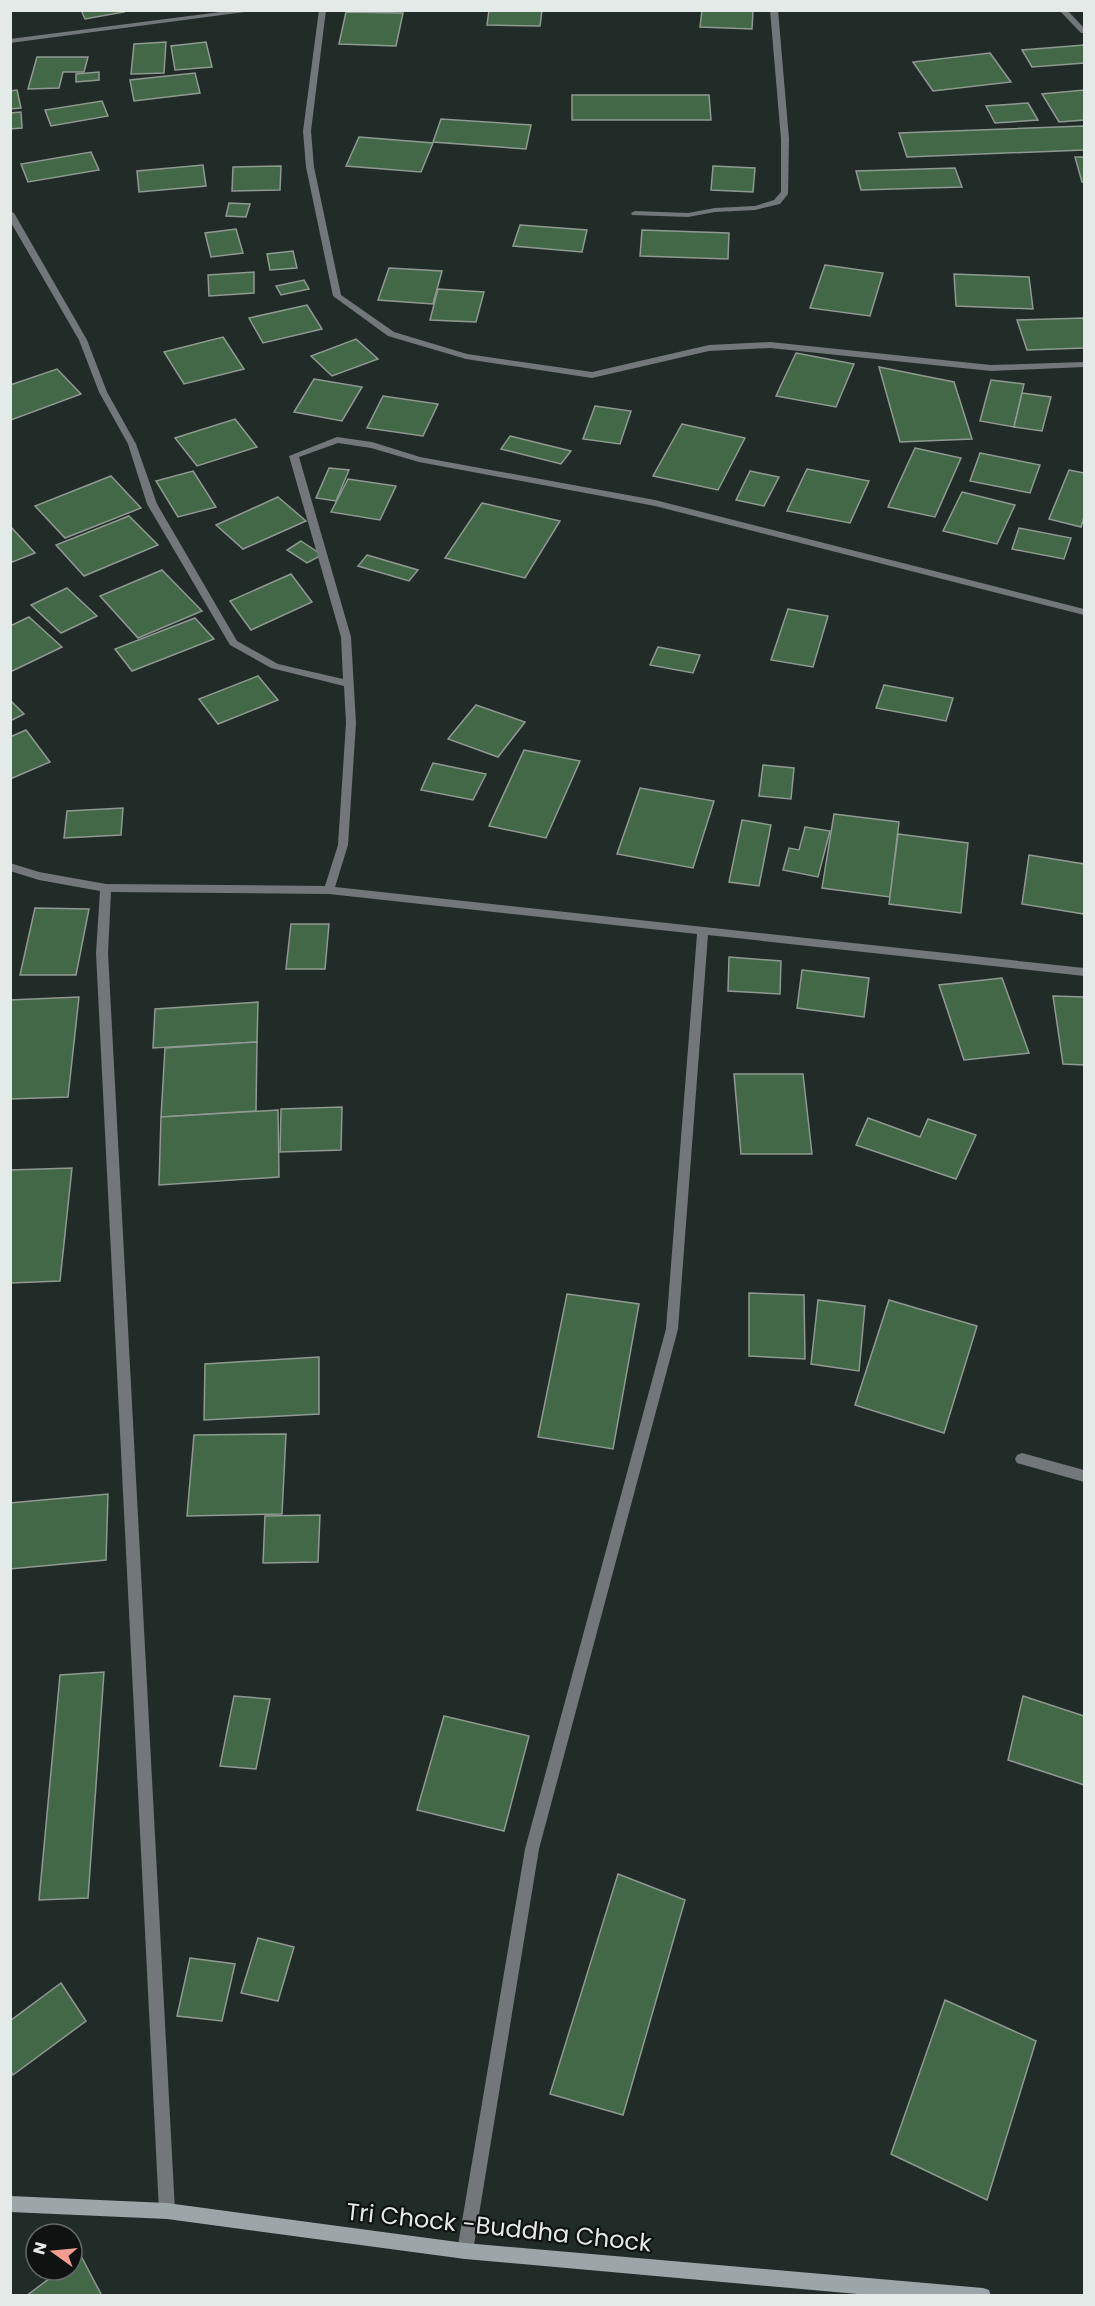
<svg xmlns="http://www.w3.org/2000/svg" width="1095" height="2306" font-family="Poppins,sans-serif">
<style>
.building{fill:#426848;stroke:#909991;stroke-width:1.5}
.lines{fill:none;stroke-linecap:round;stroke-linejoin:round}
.street{fill:#727879;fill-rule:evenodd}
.secondary{fill:#9ca5a7;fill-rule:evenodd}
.labels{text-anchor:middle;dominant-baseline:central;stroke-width:4.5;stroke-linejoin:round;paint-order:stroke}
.near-street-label{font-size:24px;fill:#e3eae8;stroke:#0e1312}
</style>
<rect width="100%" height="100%" fill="#212c29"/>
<g class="building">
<polygon points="81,10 123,10 124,12 85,19"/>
<polygon points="489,10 542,10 540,26 487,25"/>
<polygon points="702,10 753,10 752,29 700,27"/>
<polygon points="346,12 403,13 396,46 339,44"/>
<polygon points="166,42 164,73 131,74 134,44"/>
<polygon points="206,42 212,67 175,70 171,46"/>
<polygon points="1084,45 1084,63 1032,67 1022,50"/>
<polygon points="990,53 1011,82 933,91 913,62"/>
<polygon points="37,57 88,57 84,72 63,72 59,88 28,89"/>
<polygon points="99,72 99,80 76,82 76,74"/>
<polygon points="195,73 200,93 134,101 130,80"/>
<polygon points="17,90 21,108 10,109 10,91"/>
<polygon points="1084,90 1084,120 1059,122 1042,94"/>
<polygon points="572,95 709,95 711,120 572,120"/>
<polygon points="102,101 108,116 51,126 45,110"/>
<polygon points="1028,103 1038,120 995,123 986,106"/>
<polygon points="21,112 22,128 10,129 10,113"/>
<polygon points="441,119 531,125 526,149 433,142"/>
<polygon points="1084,126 1084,150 907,157 899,133"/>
<polygon points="359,137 433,143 421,172 346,166"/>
<polygon points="91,152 99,170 28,182 21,164"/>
<polygon points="1075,157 1084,157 1084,182 1082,182"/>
<polygon points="203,165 206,186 139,192 137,171"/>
<polygon points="281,166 280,190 232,191 233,167"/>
<polygon points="713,166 755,168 753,192 711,190"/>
<polygon points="955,168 962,187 861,190 856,171"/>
<polygon points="229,203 250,204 246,217 226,216"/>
<polygon points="520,225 587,230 582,252 513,246"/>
<polygon points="236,229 243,253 211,257 205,233"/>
<polygon points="642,230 729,233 728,259 640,256"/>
<polygon points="293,251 297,268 270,270 267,254"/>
<polygon points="825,265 883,273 870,316 810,308"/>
<polygon points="389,268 442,271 433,304 378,300"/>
<polygon points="254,272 254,293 209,296 208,275"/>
<polygon points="954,274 1029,277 1033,309 956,306"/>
<polygon points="304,280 309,289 281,295 276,286"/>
<polygon points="438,289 484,292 476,322 430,320"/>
<polygon points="307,305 322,329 263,343 249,318"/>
<polygon points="1084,318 1084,348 1027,350 1017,320"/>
<polygon points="223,337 244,369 184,384 164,352"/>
<polygon points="356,339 378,359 332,376 311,356"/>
<polygon points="796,353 854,364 836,407 776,396"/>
<polygon points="879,367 954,382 972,439 900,442"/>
<polygon points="57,369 81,394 11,420 10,385"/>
<polygon points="314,379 362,387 342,421 294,412"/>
<polygon points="991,380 1024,384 1014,427 980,421"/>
<polygon points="1022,393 1051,397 1042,431 1014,427"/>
<polygon points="383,396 438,404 423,436 367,428"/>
<polygon points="595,406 631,411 620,444 583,439"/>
<polygon points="235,419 257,447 197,466 175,438"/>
<polygon points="682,424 745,438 718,490 653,476"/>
<polygon points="510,436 571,451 561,464 501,449"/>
<polygon points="915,448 961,458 935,517 888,507"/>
<polygon points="980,453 1040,465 1030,493 970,481"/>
<polygon points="329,468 349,470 336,501 316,498"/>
<polygon points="807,469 869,481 850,523 787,511"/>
<polygon points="1069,470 1084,473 1084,517 1081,527 1049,519"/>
<polygon points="193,471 216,507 178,517 156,481"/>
<polygon points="750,471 779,477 764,506 736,500"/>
<polygon points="111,476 141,508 65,538 35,506"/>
<polygon points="348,479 396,486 380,520 331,512"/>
<polygon points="962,492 1015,505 997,544 943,531"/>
<polygon points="278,497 306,521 243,549 216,525"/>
<polygon points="482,503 560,521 525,578 445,558"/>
<polygon points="129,516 158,545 84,576 56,545"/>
<polygon points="10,526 35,553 10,563"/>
<polygon points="1019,528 1071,538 1064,559 1012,549"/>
<polygon points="301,541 322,555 307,563 287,550"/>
<polygon points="367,555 418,570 409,581 358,566"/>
<polygon points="162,570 202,611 138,638 100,596"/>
<polygon points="291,574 312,602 251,630 230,601"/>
<polygon points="67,588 97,616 61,633 31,605"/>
<polygon points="788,609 828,616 813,667 771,660"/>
<polygon points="29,617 62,647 10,672 10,626"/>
<polygon points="195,618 214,639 132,671 115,649"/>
<polygon points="658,647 700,655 693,673 650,665"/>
<polygon points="258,676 278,700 218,724 199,699"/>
<polygon points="884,685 953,698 946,721 876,708"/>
<polygon points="10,700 24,714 10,721"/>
<polygon points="476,705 525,722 498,757 448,739"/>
<polygon points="26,730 50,762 10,779 10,737"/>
<polygon points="524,750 580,761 546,838 489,826"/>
<polygon points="433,763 486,774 473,800 421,790"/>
<polygon points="763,765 794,768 791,799 759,796"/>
<polygon points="640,788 714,801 693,868 617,854"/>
<polygon points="123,808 121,835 64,838 67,811"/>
<polygon points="834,814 899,822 890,897 822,888"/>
<polygon points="742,820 771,825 759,886 729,882"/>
<polygon points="805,827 830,831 818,877 783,870 789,848 799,850"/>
<polygon points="898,834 968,843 961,913 889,904"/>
<polygon points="1029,855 1084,864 1084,914 1022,904"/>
<polygon points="35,908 89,909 76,975 20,975"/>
<polygon points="291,924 329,924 325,969 286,969"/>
<polygon points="729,957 781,961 780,994 728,991"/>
<polygon points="802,970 869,978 864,1017 797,1008"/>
<polygon points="1002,978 1029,1053 964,1060 939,985"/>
<polygon points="1053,996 1084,997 1084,1065 1063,1064"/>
<polygon points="79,997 68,1097 10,1099 10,1000"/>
<polygon points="258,1002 257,1042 153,1048 155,1009"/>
<polygon points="257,1042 256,1111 161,1117 165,1048"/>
<polygon points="734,1074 803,1074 812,1154 741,1154"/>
<polygon points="342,1107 341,1150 280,1152 281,1109"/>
<polygon points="278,1110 279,1177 159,1185 161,1117"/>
<polygon points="868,1118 920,1137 928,1119 976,1135 956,1179 856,1145"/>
<polygon points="72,1168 60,1281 10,1283 10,1170"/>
<polygon points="749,1293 804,1295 805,1359 749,1356"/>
<polygon points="567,1294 639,1304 613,1449 538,1437"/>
<polygon points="818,1300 865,1306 859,1371 811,1364"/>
<polygon points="889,1300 977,1326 944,1433 855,1405"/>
<polygon points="319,1357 319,1414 204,1420 205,1364"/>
<polygon points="286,1434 282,1514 187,1516 194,1435"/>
<polygon points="108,1494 106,1560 10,1569 10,1503"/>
<polygon points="320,1515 318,1562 263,1563 265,1516"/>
<polygon points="104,1672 88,1898 39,1900 60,1675"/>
<polygon points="234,1696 270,1699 256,1769 220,1766"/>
<polygon points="1023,1696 1084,1716 1084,1785 1008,1760"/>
<polygon points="444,1716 529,1736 504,1831 417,1810"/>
<polygon points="618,1874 685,1900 623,2115 550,2094"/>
<polygon points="258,1938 294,1947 278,2001 241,1993"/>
<polygon points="190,1958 235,1964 222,2021 177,2016"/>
<polygon points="61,1983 86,2021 13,2075 10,2070 10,2021"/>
<polygon points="945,2000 1036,2041 987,2200 891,2154"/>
<polygon points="81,2256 102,2296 26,2296 61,2270 72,2270 72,2262"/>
</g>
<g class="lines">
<g class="street">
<polygon points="236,10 260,10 10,43 10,39"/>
<polygon points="319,10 326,10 311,131 314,167 341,295 394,332 467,354 592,372 709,345 770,342 991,365 1084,362 1084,367 991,371 770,348 709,351 592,378 466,359 388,336 333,296 306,167 303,131"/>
<polygon points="770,10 778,10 789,139 788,194 780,204 755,210 715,212 688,217 632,215 631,213 635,211 688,213 715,208 755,206 774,200 781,192 781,139"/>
<polygon points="1059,10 1067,10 1084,28 1084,33 1081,33"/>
<polygon points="10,211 14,213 87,340 107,392 136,444 157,504 237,641 278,664 343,679 341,637 289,456 337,437 372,442 420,457 655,500 1084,609 1084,615 655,506 419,462 371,448 338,443 299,457 351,637 356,723 348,845 335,887 1084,968 1084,976 708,935 678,1329 539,1849 473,2251 471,2257 465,2259 459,2257 457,2251 525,1849 666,1329 697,934 329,894 111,892 108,953 175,2211 173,2217 167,2219 161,2217 159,2211 96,953 100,891 39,880 10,871 10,863 39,872 106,884 325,886 338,845 346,723 344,686 271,668 230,645 147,504 128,444 99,392 79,340 10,221"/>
<polygon points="1022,1453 1084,1470 1084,1482 1017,1463 1015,1459 1017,1455"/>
</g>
<polygon class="secondary" points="10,2196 167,2203 465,2243 983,2288 989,2290 991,2296 880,2296 465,2259 167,2219 10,2212"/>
</g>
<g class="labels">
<g class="near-street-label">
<text transform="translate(499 2227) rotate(6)">Tri Chock -Buddha Chock</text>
</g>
</g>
<rect width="1095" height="2306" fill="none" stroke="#e3eae8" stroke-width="24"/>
<g transform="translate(54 2252) rotate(285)"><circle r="28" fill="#0e1312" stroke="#636968" stroke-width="1.5"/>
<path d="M0-4.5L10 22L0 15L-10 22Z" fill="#f59d8f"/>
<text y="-9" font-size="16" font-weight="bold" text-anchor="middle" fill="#e3eae8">N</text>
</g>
</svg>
